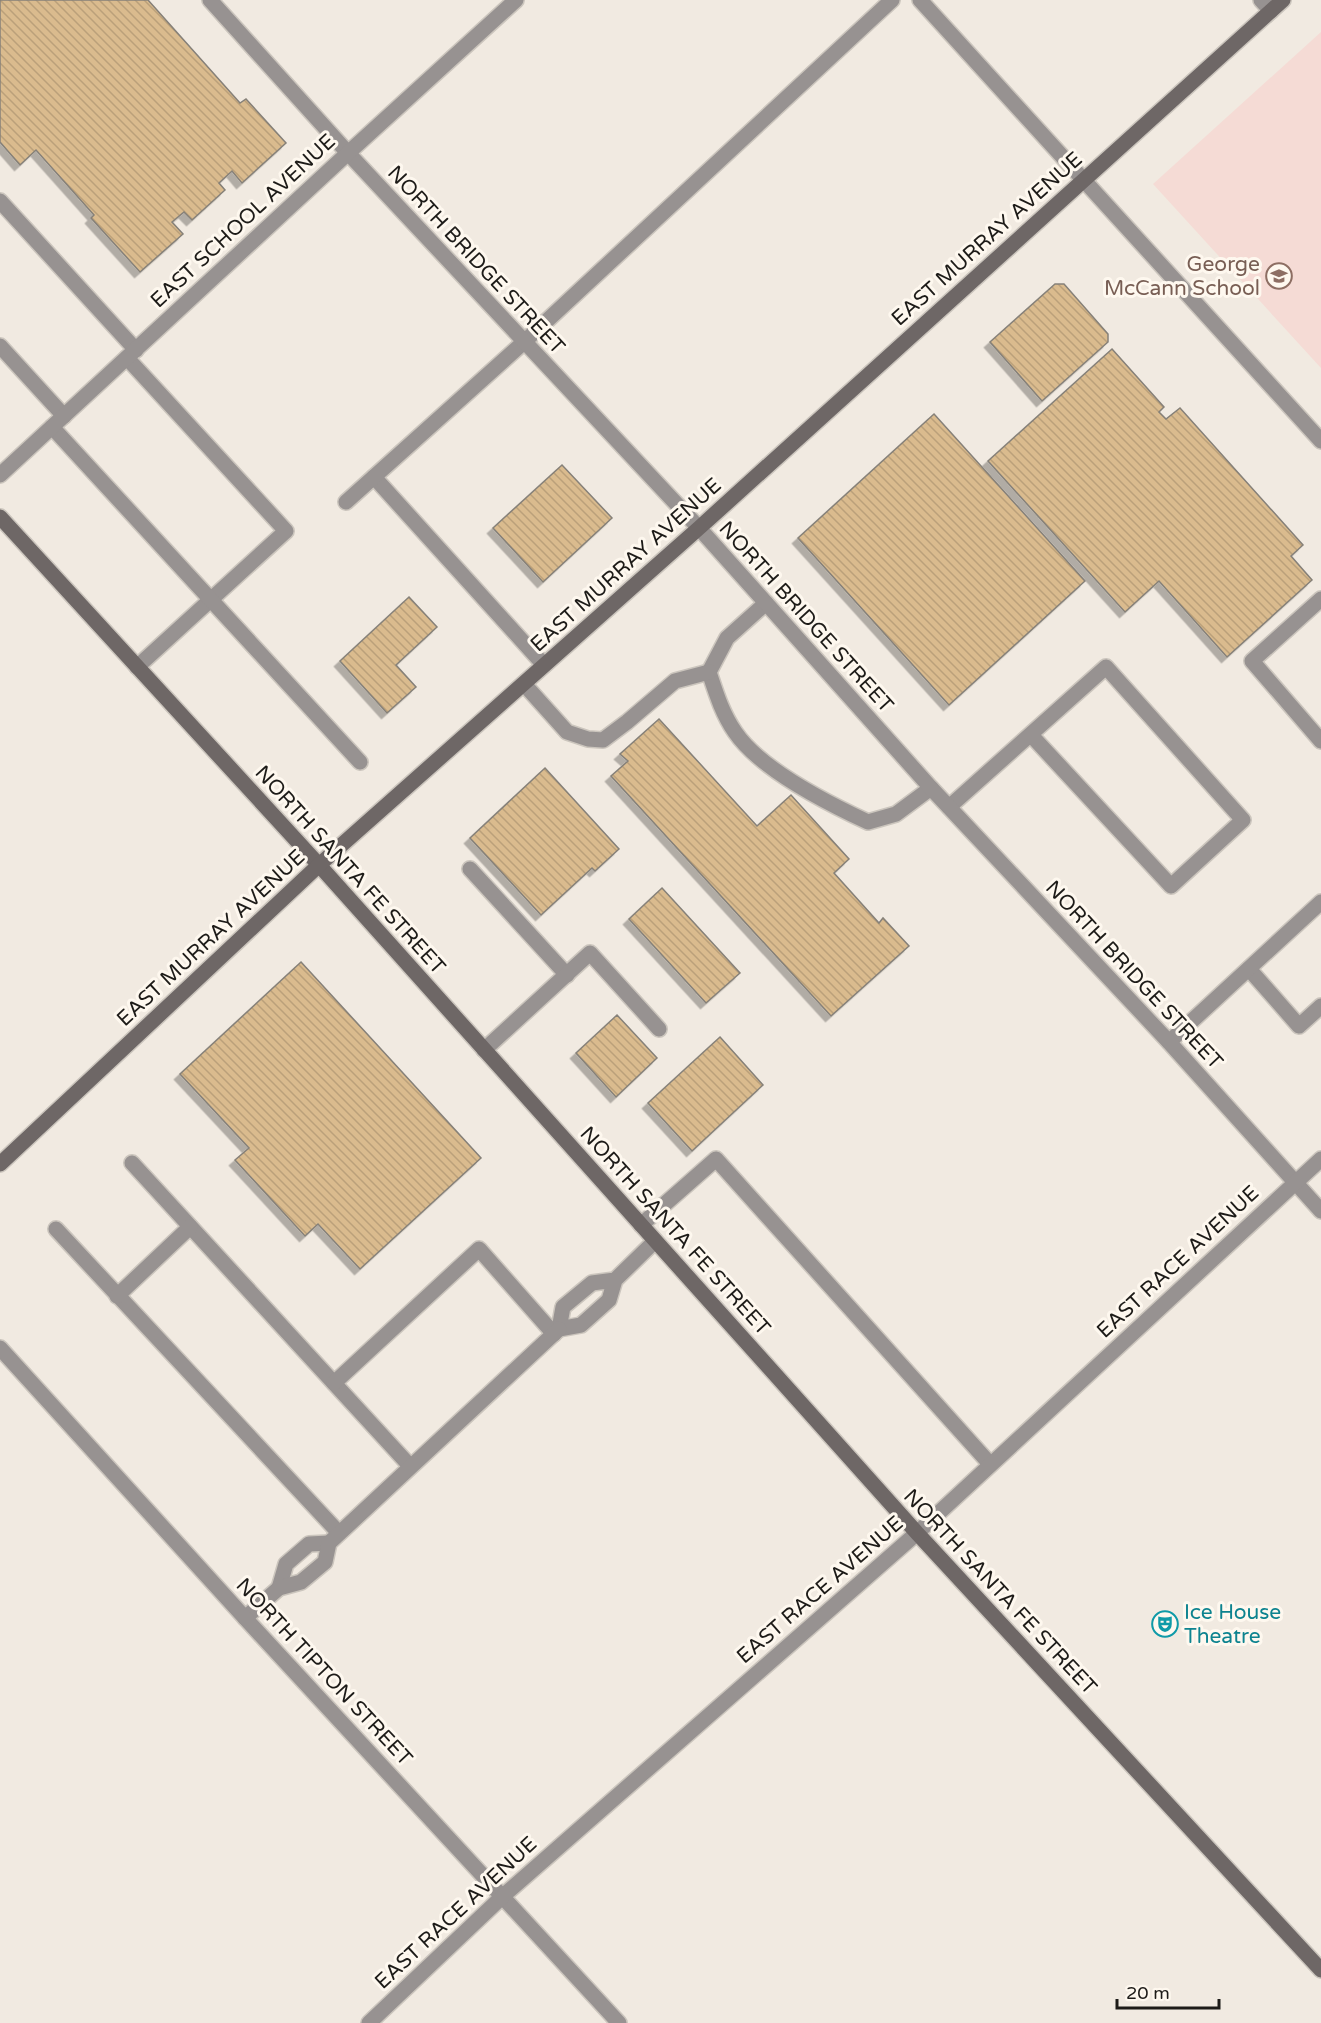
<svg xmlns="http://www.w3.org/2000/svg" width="1321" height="2023" font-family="'Varela Round',sans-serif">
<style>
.education{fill:#f5dbd5}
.building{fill:url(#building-back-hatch);stroke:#868179;stroke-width:1.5;filter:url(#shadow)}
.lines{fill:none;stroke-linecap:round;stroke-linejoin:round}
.lane-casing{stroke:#cbc5bd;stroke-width:18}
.street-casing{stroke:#cbc5bd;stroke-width:18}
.secondary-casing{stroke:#cbc5bd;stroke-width:18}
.lane{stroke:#979291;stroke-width:15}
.street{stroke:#979291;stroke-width:15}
.secondary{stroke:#6e6766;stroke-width:15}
.labels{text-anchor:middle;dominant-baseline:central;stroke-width:6;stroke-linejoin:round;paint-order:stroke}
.street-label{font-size:21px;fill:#1d1b18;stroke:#fef8ef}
.education-label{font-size:21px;fill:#785e54;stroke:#fef8ef;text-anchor:end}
.culture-label{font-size:21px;fill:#0d838f;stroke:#fef8ef;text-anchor:start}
</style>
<defs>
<pattern id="building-back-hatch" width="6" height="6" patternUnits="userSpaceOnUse" patternTransform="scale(1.5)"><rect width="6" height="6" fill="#dabb8e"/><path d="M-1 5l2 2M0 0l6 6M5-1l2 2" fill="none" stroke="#bba07a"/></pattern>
<filter id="shadow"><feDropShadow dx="-5.5" dy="5.5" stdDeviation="0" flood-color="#0004"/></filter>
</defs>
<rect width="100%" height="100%" fill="#f1eae1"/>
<polygon class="education" points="1321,32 1321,368 1153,184"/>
<g class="building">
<polygon points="0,0 148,0 240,103 246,99 286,143 242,183 232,171 219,183 225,190 192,220 184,212 172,222 183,234 140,272 91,218 94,215 36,150 20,165 0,142"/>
<polygon points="1055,284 1064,284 1108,334 1108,342 1042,401 990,342"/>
<polygon points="1112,349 1164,407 1159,412 1166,419 1180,408 1303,545 1291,556 1312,580 1227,657 1159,581 1125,612 988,461"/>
<polygon points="934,414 1085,581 949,705 798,538"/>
<polygon points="562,465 612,518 543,582 493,528"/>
<polygon points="409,597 437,627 396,665 416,687 387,713 340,661"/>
<polygon points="659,719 757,826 791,795 849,859 834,873 879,923 883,918 909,946 831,1016 611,776 628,761 620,754"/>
<polygon points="545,768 619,849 595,871 592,868 541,915 470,838"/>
<polygon points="662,888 740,973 706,1003 629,919"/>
<polygon points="301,962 481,1158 360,1269 318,1224 305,1236 235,1160 249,1148 180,1074"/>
<polygon points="617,1015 657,1058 616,1097 576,1053"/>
<polygon points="720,1037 763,1085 692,1151 648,1103"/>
</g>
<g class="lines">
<g class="lane-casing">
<g id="lane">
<polyline points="1261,0 1271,11"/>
<polyline points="0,201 136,350"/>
<polyline points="0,346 64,416"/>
<polyline points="127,358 286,531 137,667"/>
<polyline points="52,427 360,762"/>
<polyline points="374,477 544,665"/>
<polyline points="346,502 524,342 892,0"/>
<polyline points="1321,599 1252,661 1321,741"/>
<path d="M766 603 727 638 709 672C716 693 722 713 735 732 760 769 827 803 868 822L896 814 931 788"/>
<polyline points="524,684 567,732 588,739 603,740 627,722 675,681 709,672"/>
<polyline points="949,807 1106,667 1243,820 1171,886 1031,735"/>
<polyline points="470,869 567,975"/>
<polyline points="1249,969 1299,1026 1321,1006"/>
<polyline points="1169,1042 1321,902"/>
<polyline points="484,1050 590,953 659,1029"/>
<polyline points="132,1163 410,1466"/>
<polyline points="641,1225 716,1159 990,1464"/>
<polyline points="56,1229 339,1533"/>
<polyline points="615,1280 592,1283 563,1307 559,1329 581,1325 609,1300 615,1280 655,1241"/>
<polyline points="117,1296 190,1227"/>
<polyline points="334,1383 479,1249 554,1334"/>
<polyline points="279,1588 286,1564 309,1544 329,1543"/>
<polyline points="245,1618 279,1588 301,1582 325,1562 329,1543 559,1329"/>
</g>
</g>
<g class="street-casing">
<g id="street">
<polyline points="210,0 348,153 699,528 931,788 1169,1042 1321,1211"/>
<polyline points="920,0 1321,441"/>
<polyline points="0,475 348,153 516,0"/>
<polyline points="0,1348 245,1618 619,2023"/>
<polyline points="369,2023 503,1896 917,1533 1321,1159"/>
</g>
</g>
<g class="secondary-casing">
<g id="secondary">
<polyline points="0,517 319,865 917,1533 1321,1970"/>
<polyline points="0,1164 319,865 699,528 1283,0"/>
</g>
</g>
<use href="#lane" class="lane"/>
<use href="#street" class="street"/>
<use href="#secondary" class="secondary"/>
</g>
<defs>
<g id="school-ring" transform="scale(1.35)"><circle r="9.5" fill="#fef8ef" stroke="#8d6e63" stroke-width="1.5"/><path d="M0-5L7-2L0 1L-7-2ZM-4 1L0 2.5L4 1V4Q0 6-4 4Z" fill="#8d6e63"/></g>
<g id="theatre-ring" transform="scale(1.35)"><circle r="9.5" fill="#fef8ef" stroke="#0f9aa8" stroke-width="1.5"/><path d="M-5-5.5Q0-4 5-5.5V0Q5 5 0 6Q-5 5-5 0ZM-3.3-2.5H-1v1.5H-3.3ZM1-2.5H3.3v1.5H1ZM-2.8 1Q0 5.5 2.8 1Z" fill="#0f9aa8"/></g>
</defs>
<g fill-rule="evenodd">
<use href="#school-ring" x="1279" y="276"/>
<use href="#theatre-ring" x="1165" y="1624"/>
</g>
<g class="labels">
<g class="street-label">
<text transform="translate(243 221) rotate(-43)">EAST SCHOOL AVENUE</text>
<text transform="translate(987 239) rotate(-42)">EAST MURRAY AVENUE</text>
<text transform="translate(476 260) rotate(47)">NORTH BRIDGE STREET</text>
<text transform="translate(626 565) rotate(-42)">EAST MURRAY AVENUE</text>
<text transform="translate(806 617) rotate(48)">NORTH BRIDGE STREET</text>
<text transform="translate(350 870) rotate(48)">NORTH SANTA FE STREET</text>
<text transform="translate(211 938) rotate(-43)">EAST MURRAY AVENUE</text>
<text transform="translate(1134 975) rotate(47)">NORTH BRIDGE STREET</text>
<text transform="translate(675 1231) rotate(48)">NORTH SANTA FE STREET</text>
<text transform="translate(1178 1262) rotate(-43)">EAST RACE AVENUE</text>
<text transform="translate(820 1590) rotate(-41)">EAST RACE AVENUE</text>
<text transform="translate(1000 1592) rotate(47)">NORTH SANTA FE STREET</text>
<text transform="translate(324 1672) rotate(47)">NORTH TIPTON STREET</text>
<text transform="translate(456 1913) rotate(-43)">EAST RACE AVENUE</text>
</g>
<g class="education-label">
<text x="1260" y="264">George<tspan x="1260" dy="24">McCann School</tspan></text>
</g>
<g class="culture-label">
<text x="1184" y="1612">Ice House<tspan x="1184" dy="24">Theatre</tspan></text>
</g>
</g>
<path d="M1117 1999v9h102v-9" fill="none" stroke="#1d1b18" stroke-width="3"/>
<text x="1126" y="1999" font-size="18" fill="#1d1b18" stroke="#fef8ef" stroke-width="4.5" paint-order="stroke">20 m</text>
</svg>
